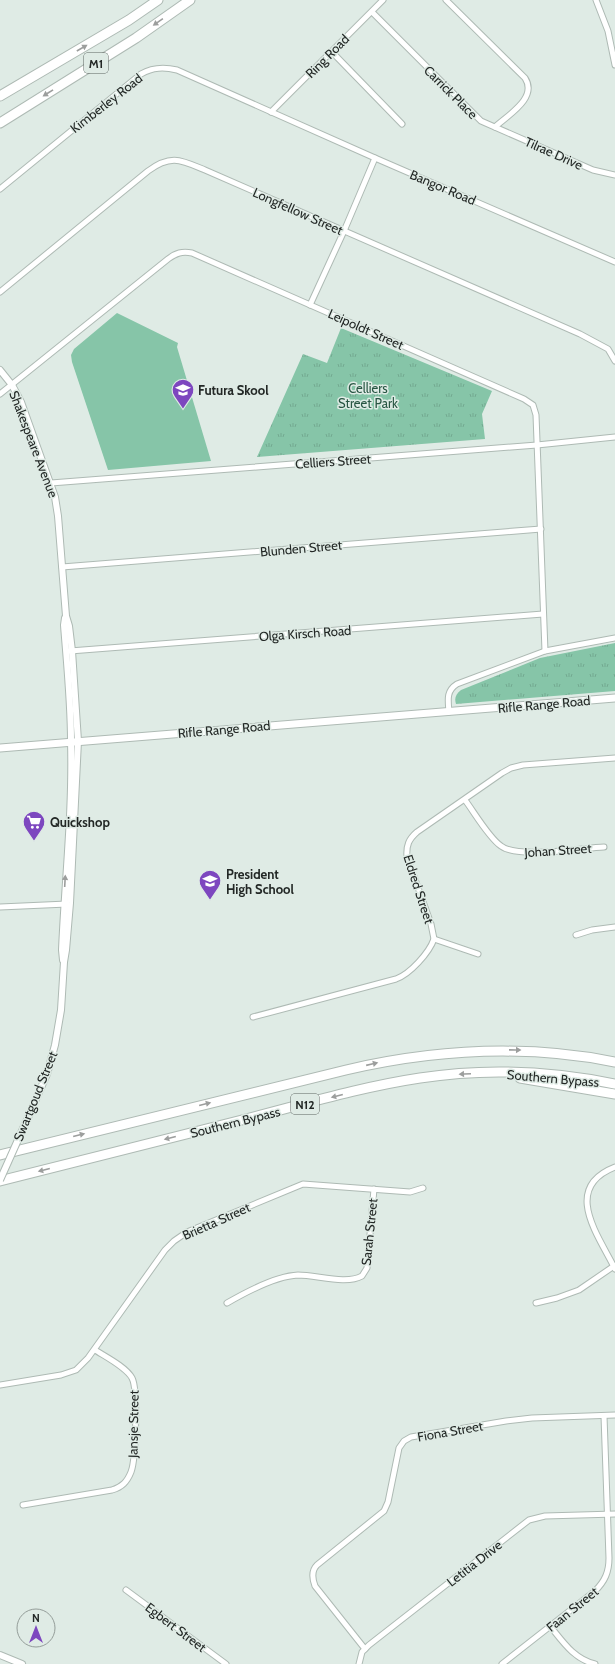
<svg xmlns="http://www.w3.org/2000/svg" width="615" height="1664" font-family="Cabin,sans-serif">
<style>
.grass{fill:url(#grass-tufts)}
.pitch{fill:#86c5a8}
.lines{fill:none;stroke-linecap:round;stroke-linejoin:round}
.minor-casing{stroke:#aebab4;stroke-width:7}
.tertiary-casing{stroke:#aebab4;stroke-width:8}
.secondary-casing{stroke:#aebab4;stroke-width:9}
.motorway-casing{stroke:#aebab4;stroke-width:11}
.minor{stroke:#fff;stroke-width:5}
.tertiary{stroke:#fff;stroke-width:6}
.secondary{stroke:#fff;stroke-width:7}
.motorway{stroke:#fff;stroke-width:9}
.tertiary-bridge-casing{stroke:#aebab4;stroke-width:8;stroke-linecap:butt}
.tertiary-bridge{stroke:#fff;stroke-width:6}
.oneway{fill:#9c9e9d}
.labels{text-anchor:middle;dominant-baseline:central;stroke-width:3;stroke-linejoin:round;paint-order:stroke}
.shield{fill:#dfebe5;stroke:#5b625f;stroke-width:1}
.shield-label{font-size:12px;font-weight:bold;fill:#232826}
.street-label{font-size:13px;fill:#232826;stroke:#dfebe5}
.park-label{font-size:13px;fill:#295744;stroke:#dfebe5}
.poi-label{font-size:13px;font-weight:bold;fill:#232826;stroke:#dfebe5;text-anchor:start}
</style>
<defs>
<pattern id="grass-tufts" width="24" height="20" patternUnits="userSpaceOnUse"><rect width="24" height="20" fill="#86c5a8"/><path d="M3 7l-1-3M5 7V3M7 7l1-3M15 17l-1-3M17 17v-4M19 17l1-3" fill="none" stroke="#73a990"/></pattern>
</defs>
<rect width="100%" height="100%" fill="#dfebe5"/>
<g class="grass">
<polygon points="341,328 492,391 482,414 485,439 257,457 303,354 327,363"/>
<path d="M615 643V691L456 704C454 698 456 694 461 690L540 658Z"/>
</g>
<polygon class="pitch" points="117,313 178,343 177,347 211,461 108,470 72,362 71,355 74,349"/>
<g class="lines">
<g class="minor-casing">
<g id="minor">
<path d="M446 0 525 78C538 98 508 115 495 127"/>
<polyline points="596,0 608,31 615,65"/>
<polyline points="372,12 481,121 593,170 615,175"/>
<polyline points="332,52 402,124"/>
<polyline points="271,112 383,0"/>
<path d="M0 189 141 74C153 67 164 67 177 70L375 158 615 262"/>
<path d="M0 292 148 171C171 154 181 160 205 170L580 334 608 349 615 361"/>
<polyline points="310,305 344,231 375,158"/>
<path d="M0 394 168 259C176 253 182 251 192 253L524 399 533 405 536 415 545 651"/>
<polyline points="51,483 537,445 615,437"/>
<polyline points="62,567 541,529"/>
<polyline points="70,651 543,614"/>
<path d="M449 712C448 700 446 691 457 684L545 651 615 638"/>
<path d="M465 800C474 812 489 838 501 846 518 859 581 848 604 847"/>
<polyline points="0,907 67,904"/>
<polyline points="576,935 592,930 615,927"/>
<polyline points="434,939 478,954"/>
<path d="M253 1017 396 979C410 974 429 953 434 939L431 924 407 857C406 845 409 839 417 832L502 773 511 768 523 765 615 758"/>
<path d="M615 1167C561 1188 599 1236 615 1269"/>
<path d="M227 1303C246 1292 276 1276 298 1275 317 1275 346 1285 362 1276L367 1268 374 1189"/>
<polyline points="536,1303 557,1298 579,1290 614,1266"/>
<polyline points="0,1385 61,1375 76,1370 88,1358 165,1250 174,1241 187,1232 303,1184 410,1192 423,1188"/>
<path d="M23 1505 112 1490C122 1487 127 1482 131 1472 136 1459 138 1389 132 1378 126 1367 106 1357 95 1350"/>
<polyline points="126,1590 226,1664"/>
<path d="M550 1626C563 1642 574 1659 595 1664"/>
<path d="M365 1649 315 1586C312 1578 311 1571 317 1565L384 1511 388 1502 399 1448 404 1441 411 1437 506 1421 532 1418 615 1415"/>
<polyline points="359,1664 362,1652 369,1645 529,1520 545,1516 615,1514"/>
<path d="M502 1664 595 1591C605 1581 609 1572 609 1558L604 1416"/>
</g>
</g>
<g class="tertiary-casing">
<g id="tertiary">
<polyline points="0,370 12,385 21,402 55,497 58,516 66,616 69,626 72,651 78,741 70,903 66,950 64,962 61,1010 55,1045 47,1074 26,1122"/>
<path d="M63 960 62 950C65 881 73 810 71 741 71 702 67 664 64 625L65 618"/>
<polyline points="0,1655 22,1664"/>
</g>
</g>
<g class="secondary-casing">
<polyline id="secondary" points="0,748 615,698"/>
</g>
<g class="motorway-casing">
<g id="motorway">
<polyline points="0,96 129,20 158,0"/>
<polyline points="0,123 136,38 190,0"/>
<polyline points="520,1078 615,1094"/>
<path d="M0 1155 346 1070C436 1049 525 1044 615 1062"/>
<path d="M0 1181C81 1161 161 1140 242 1120 301 1105 360 1087 420 1078 484 1068 551 1071 615 1084"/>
</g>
</g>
<use href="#minor" class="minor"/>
<use href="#tertiary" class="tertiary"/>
<use href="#secondary" class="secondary"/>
<use href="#motorway" class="motorway"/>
<g class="tertiary-bridge-casing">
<polyline id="tertiary-bridge" points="0,1180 26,1122"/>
</g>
<use href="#tertiary-bridge" class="tertiary-bridge"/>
</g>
<defs><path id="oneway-solid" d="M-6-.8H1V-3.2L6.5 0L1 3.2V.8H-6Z"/></defs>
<g class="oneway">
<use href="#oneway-solid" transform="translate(158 22) rotate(145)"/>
<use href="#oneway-solid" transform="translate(82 48) rotate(-30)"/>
<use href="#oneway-solid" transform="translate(48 93) rotate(148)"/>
<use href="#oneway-solid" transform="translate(65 881) rotate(-87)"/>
<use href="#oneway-solid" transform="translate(515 1050) rotate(1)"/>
<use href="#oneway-solid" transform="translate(372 1064) rotate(-13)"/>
<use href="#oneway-solid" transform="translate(465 1074) rotate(177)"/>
<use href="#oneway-solid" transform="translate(337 1096) rotate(166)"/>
<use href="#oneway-solid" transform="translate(205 1104) rotate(-14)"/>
<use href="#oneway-solid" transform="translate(79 1135) rotate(-14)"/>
<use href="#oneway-solid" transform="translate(170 1138) rotate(166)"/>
<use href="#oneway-solid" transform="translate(44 1170) rotate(166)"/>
</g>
<defs>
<g id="school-pin" transform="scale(1.15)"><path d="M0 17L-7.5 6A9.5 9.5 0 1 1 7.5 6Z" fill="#7d47bf" stroke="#dfebe5"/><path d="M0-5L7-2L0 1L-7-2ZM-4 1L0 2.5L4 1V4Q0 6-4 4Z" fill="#fff"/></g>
<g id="supermarket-pin" transform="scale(1.15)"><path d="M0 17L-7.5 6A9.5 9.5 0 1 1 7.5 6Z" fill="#7d47bf" stroke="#dfebe5"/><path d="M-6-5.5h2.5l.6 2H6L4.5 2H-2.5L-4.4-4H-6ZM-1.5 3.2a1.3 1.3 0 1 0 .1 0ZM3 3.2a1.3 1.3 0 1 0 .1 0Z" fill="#fff"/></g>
</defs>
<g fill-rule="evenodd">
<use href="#school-pin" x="183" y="390"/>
<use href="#supermarket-pin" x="34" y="822"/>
<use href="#school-pin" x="210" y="881"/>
</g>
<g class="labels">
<g class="shield">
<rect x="84" y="53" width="24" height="20" rx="3"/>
<rect x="291" y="1094" width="28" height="20" rx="3"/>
</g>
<g class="shield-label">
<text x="96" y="63">M1</text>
<text x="305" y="1104">N12</text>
</g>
<g class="street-label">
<text transform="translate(327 56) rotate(-45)">Ring Road</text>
<text transform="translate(451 92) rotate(45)">Carrick Place</text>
<text transform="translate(106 103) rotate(-38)">Kimberley Road</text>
<text transform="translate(554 153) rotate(24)">Tilrae Drive</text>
<text transform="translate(443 187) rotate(23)">Bangor Road</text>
<text transform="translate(298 211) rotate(24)">Longfellow Street</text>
<text transform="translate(366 329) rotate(24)">Leipoldt Street</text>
<text transform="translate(34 444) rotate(69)">Shakespeare Avenue</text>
<text transform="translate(333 461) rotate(-4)">Celliers Street</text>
<text transform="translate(301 548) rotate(-5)">Blunden Street</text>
<text transform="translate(305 633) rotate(-4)">Olga Kirsch Road</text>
<text transform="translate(544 704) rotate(-5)">Rifle Range Road</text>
<text transform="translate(224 729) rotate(-5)">Rifle Range Road</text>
<text transform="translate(558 850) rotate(-4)">Johan Street</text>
<text transform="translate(419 889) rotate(72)">Eldred Street</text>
<text transform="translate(553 1078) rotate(5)">Southern Bypass</text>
<text transform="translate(35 1096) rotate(-68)">Swartgoud Street</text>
<text transform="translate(235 1122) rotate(-14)">Southern Bypass</text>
<text transform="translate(216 1221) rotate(-24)">Brietta Street</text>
<text transform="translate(369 1232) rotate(-84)">Sarah Street</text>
<text transform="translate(133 1424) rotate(-89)">Jansje Street</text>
<text transform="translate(450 1431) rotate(-10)">Fiona Street</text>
<text transform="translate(474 1563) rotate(-38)">Letitia Drive</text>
<text transform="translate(572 1609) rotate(-39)">Faan Street</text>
<text transform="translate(176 1627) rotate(37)">Egbert Street</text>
</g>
<g class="park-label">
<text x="368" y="388">Celliers<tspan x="368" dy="15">Street Park</tspan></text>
</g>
<g class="poi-label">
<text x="198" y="390">Futura Skool</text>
<text x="50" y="822">Quickshop</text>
<text x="226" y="874">President<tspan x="226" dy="15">High School</tspan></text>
</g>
</g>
<g transform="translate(36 1628)"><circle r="19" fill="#dfebe5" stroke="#949d99"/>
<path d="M0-3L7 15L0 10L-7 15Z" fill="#7d47bf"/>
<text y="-6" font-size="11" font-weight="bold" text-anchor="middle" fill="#232826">N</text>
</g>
</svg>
